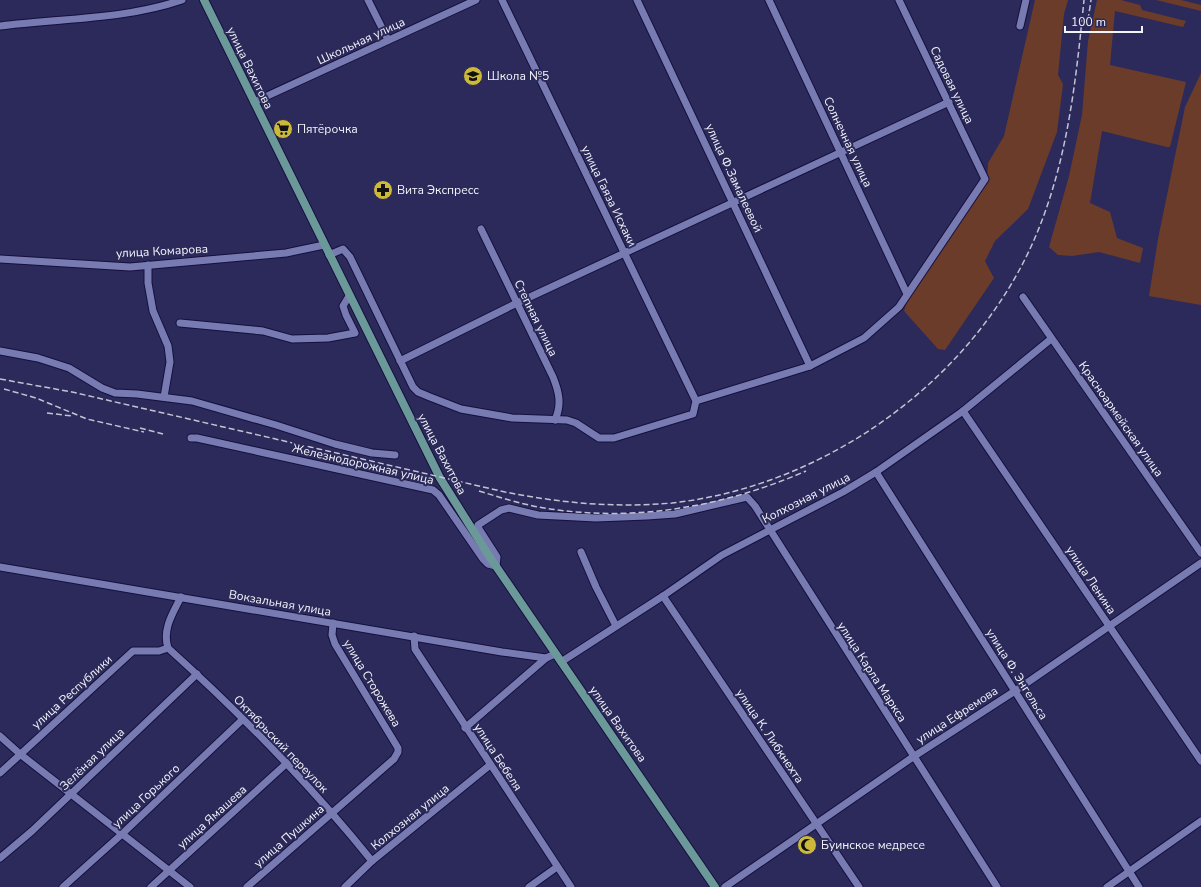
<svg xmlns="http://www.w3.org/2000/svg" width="1201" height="887" font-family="'Nunito Sans',sans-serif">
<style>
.green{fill:#6b3c2a}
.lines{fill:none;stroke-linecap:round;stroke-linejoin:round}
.minor-casing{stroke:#15103e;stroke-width:9}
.major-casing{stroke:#15103e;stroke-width:10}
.minor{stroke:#787bb2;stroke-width:7}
.major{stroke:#6b9999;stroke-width:8}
.rail{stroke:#c3c3d3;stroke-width:1.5;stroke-dasharray:6 3;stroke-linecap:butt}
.labels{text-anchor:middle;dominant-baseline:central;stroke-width:4;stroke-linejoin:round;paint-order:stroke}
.street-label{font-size:12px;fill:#f3f4fa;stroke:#2b2a5a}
.poi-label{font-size:12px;fill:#f3f4fa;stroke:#2b2a5a;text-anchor:start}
</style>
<rect width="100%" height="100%" fill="#2b2a5a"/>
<g class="green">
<polygon points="1035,0 1068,0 1064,14 1058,75 1063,84 1057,132 1028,209 995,241 985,261 994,278 945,350 938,349 904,311 909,295 987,181 988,163 1004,136"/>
<polygon points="1097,0 1121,0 1140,5 1142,10 1186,21 1183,27 1115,11 1110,65 1186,82 1170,147 1167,147 1102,131 1090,203 1110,212 1117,238 1143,248 1140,263 1099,252 1072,256 1058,255 1049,247 1069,176 1082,115 1088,41"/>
<polygon points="1156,0 1181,0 1201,5 1201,11"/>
<polygon points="1201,73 1201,305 1149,296 1158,239 1185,107"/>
</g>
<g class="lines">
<g class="minor-casing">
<g id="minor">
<polyline points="368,0 388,40"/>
<polyline points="502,0 696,401"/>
<polyline points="637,0 810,366"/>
<polyline points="769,0 907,294"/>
<path d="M0 26C61 18 123 20 182 0"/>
<polyline points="1020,26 1026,0"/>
<polyline points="254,102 476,0"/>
<path d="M481 229 553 377C559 392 562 404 555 420"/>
<polyline points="329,255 343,249 350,257 413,387 418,392 430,397 461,409 512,418 567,420 576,423 599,438 614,438 693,414 696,401 810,366 864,338 899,307 985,179 899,0"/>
<polyline points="0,259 130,267 286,253 324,245"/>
<polyline points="148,265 148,283 153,311 168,346 170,362 164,397"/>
<polyline points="1023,297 1201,553"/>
<polyline points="180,323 263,331 292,339 328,338 355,333 346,315 343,306 349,296"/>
<polyline points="0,351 38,358 69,368 102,388 115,393 137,394 192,401 276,425 335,444 372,453 395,455"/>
<polyline points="400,361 517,303 949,102"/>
<polyline points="963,411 1201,761"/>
<polyline points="191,438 197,438 433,490 439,495 483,559 488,564 496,566 497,557 479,529 478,525 501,510 509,508 538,515 596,518 647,516 675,514 747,497 755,506 997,887"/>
<polyline points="876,472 1139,887"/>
<polyline points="581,552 596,587 616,626"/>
<polyline points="0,567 502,652 546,658 555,654"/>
<polyline points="663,596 859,887"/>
<polyline points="414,636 415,649 571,887"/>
<path d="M168 648C241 714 310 784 372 861"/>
<path d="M168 648C162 629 173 613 181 597"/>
<polyline points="561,662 663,596 722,555 843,492 876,472 963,411 1051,339"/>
<polyline points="465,728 546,658"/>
<polyline points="0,736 20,754 190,887"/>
<polyline points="0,773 133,651 159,651 168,648"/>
<polyline points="0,858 32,831 197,674"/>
<polyline points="63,887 122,834 242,720"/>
<polyline points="151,887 287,763"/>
<polyline points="247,887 394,759 398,752 398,748 335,644 332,635 333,623"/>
<polyline points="345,887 372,861 490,765"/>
<polyline points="529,887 557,867"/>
<polyline points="725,887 913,757 1015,691 1201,563"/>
<polyline points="1107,887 1201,821"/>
</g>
</g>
<g class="major-casing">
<polyline id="major" points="204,0 440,478 489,556 715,887"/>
</g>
<use href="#minor" class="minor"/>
<use href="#major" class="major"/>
<g class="rail">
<polyline points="1088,20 1091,0"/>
<path d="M0 379 72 392 505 492C560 503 615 508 672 503 827 486 977 378 1037 233 1068 158 1076 80 1084 0"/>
<polyline points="4,389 36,398 87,419 144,432"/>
<polyline points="47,413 72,416"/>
<polyline points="140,428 163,434"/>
<path d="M479 491C505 499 531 507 558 510 643 521 728 505 806 471"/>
</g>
</g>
<defs>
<g id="school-disc" transform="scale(1)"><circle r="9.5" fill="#ccb939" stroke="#2b2a5a"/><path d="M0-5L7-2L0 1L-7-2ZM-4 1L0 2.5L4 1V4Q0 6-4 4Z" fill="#111"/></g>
<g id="supermarket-disc" transform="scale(1)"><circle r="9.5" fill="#ccb939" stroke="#2b2a5a"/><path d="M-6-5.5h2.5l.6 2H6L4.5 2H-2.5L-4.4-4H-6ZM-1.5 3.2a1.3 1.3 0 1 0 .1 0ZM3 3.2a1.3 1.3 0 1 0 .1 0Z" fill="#111"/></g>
<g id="pharmacy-disc" transform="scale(1)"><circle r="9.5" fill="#ccb939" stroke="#2b2a5a"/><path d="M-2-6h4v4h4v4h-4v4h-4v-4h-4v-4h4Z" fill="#111"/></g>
<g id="mosque-disc" transform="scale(1)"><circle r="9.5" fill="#ccb939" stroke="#2b2a5a"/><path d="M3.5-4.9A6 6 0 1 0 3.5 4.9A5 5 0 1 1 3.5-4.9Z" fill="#111"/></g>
</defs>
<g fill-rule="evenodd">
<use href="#school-disc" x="473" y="76"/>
<use href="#supermarket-disc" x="283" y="129"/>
<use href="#pharmacy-disc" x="383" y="190"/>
<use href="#mosque-disc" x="807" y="845"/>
</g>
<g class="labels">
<g class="street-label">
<text transform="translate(361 41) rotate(-25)">Школьная улица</text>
<text transform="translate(250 68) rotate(64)">улица Вахитова</text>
<text transform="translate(952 85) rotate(64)">Садовая улица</text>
<text transform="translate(848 142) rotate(65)">Солнечная улица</text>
<text transform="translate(734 178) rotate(65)">улица Ф.Замалеевой</text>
<text transform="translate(609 196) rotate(64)">улица Гаяза Исхаки</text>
<text transform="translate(162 251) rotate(-3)">улица Комарова</text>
<text transform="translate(536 318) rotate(64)">Степная улица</text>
<text transform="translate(1121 419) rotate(55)">Красноармейская улица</text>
<text transform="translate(442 454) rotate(62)">улица Вахитова</text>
<text transform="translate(363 464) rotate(13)">Железнодорожная улица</text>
<text transform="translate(806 498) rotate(-27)">Колхозная улица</text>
<text transform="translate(1091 580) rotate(56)">улица Ленина</text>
<text transform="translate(280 603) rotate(10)">Вокзальная улица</text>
<text transform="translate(872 672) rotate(57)">улица Карла Маркса</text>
<text transform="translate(1017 674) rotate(58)">улица Ф. Энгельса</text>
<text transform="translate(372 683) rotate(59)">улица Сторожева</text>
<text transform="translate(72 692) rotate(-42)">улица Республики</text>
<text transform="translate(957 715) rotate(-33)">улица Ефремова</text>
<text transform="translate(618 724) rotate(55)">улица Вахитова</text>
<text transform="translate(770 736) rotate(56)">улица К. Либкнехта</text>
<text transform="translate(281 744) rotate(46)">Октябрьский переулок</text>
<text transform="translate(498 757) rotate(57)">улица Бебеля</text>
<text transform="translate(92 759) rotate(-44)">Зелёная улица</text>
<text transform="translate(146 796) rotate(-43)">улица Горького</text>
<text transform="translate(212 817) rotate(-42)">улица Ямашева</text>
<text transform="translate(410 817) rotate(-39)">Колхозная улица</text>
<text transform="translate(289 836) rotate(-41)">улица Пушкина</text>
</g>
<g class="poi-label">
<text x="487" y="76">Школа №5</text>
<text x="297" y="129">Пятёрочка</text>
<text x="397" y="190">Вита Экспресс</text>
<text x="821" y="845">Буинское медресе</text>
</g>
</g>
<path d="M1065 26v6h77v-6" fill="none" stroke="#f3f4fa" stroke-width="2"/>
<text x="1071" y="26" font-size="12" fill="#f3f4fa" stroke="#2b2a5a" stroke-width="3" paint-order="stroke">100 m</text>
</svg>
